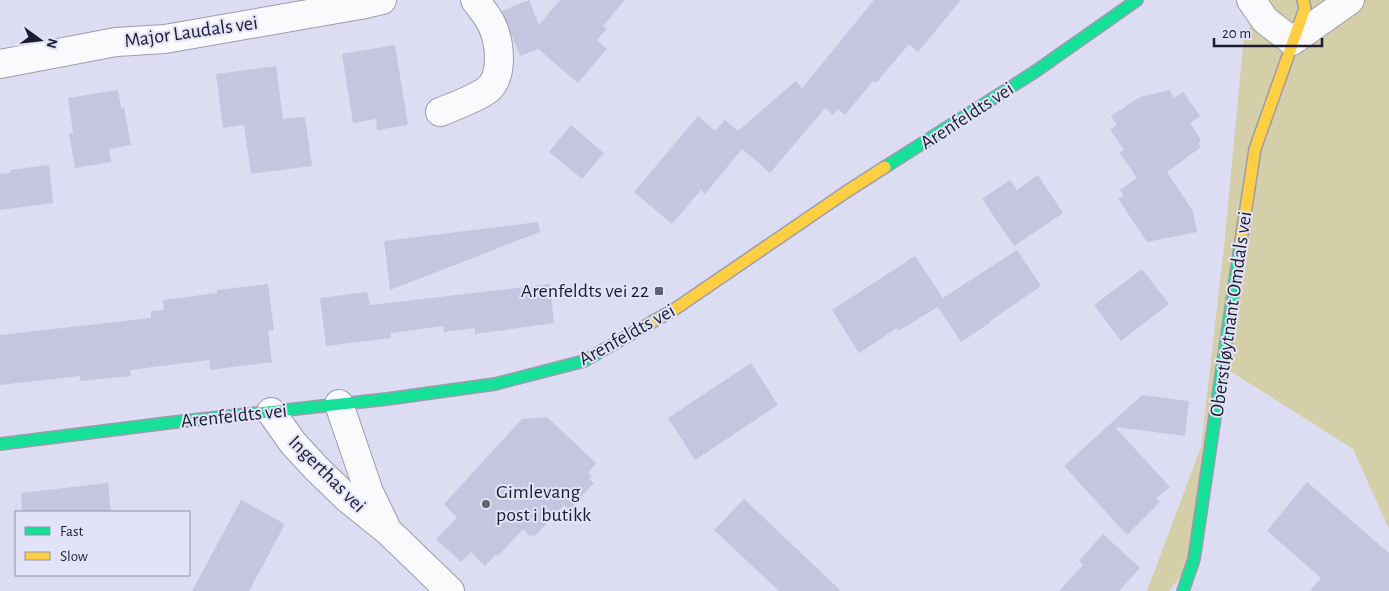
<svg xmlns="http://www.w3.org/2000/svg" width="1389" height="591" font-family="'Alegreya Sans',sans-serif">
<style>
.green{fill:#d4cfa9}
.building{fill:#c5c5e0}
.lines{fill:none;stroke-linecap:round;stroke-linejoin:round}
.street-casing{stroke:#9c9cae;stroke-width:30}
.fast-casing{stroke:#9c9cae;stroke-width:14}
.slow-casing{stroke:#9c9cae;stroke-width:14}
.street{stroke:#fafafd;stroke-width:28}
.fast{stroke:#16e098;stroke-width:11}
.slow{stroke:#ffcf43;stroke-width:11}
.poi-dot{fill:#606073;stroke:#e2e3f8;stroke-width:2}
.labels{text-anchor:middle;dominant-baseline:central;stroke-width:4;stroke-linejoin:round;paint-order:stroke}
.street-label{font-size:20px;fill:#1d1d2f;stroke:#e2e3f8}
.poi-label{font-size:20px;fill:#1d1d2f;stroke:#e2e3f8;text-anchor:end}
</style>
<rect width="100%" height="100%" fill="#dcdcf2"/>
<polygon class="green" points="1269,0 1389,0 1389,529 1353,449 1224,367 1194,559 1169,591 1147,591 1201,447 1224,247 1244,35"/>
<g class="building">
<polygon points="529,0 539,25 560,0 625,0 603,26 607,29 597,40 607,49 578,83 538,49 520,56 502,11"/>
<polygon points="874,0 961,0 918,52 909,44 876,83 873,81 845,115 838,109 833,115 825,108 770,173 742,149 705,194 701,190 672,224 634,192 698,116 715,131 725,120 738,131 796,81 802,88"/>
<polygon points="395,45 408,125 377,130 376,119 353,123 342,54"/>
<polygon points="276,66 283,119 305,117 312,166 251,174 244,125 223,128 216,74"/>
<polygon points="118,90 121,108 124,107 131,145 109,149 111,162 75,168 69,134 73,133 68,98"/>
<polygon points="1169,90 1174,98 1183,92 1200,116 1190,123 1201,140 1198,143 1201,147 1167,172 1193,211 1197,232 1147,242 1118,199 1124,196 1120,190 1137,178 1119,152 1124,150 1110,129 1117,125 1111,116 1140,97"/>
<polygon points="571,125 604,153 582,179 549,152"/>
<polygon points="49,165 53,203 0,210 0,174 10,173 10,170"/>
<polygon points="1038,175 1063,213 1014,246 982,199 1010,180 1017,190"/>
<polygon points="538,222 540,232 390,290 384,241"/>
<polygon points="1017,250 1041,286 990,321 991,322 961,342 938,307 898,331 897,328 859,353 832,310 915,256 943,298"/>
<polygon points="1142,269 1169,304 1121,341 1094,305"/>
<polygon points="268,284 274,330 268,331 272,362 210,370 209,360 130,370 131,376 80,381 80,376 0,385 0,335 151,318 151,311 164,310 163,300 217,293 217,290"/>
<polygon points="550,284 554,323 475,334 475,328 444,332 443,326 391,333 391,338 326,346 320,298 367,292 370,305"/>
<polygon points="751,363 778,405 695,460 668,418"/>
<polygon points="1142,395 1189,401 1185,436 1115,427 1170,487 1156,498 1160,502 1127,535 1064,466"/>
<polygon points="547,417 596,463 588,473 592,476 589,478 594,483 569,510 564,505 534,537 532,535 530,536 523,529 498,556 496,554 485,566 471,552 461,562 436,539 457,518 444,504 522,419"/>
<polygon points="1307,482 1389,553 1389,591 1310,591 1321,578 1267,531"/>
<polygon points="108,483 111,512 22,512 21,493"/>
<polygon points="744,499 841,591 779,591 714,530"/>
<polygon points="241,500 285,524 261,569 249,591 192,591"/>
<polygon points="1103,534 1140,568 1119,591 1059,591 1083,565 1079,561"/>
</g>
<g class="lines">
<g class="street-casing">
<g id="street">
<polyline points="1251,0 1265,20 1292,41 1350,0"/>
<polyline points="0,64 116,42 165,39 360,5 382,0"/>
<path d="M440 112C455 106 472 100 486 91 505 77 500 41 491 23 487 15 480 7 475 0"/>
<polyline points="339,404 369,492 385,525"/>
<polyline points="271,412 293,443 316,468 347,498 388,531 450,591"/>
</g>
</g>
<g class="fast-casing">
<g id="fast">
<polyline points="885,167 1036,71 1137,0"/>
<polyline points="0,444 175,422 387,399 495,384 584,361 652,322"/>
<polyline points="1183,591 1194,559 1240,247"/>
</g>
</g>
<g class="slow-casing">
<g id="slow">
<polyline points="1240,247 1255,149 1305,8 1303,0"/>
<polyline points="652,322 672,311 846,192 885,167"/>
</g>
</g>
<use href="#street" class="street"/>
<use href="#fast" class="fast"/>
<use href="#slow" class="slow"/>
</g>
<g class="poi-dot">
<rect x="654" y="286" width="10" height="10" rx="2.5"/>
<circle cx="486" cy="504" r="5"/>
</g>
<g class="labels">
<g class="street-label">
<text transform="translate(191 32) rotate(-8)">Major Laudals vei</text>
<text transform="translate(967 116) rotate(-33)">Arenfeldts vei</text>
<text transform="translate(1231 314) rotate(-82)">Oberstløytnant Omdals vei</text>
<text transform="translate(627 335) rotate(-29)">Arenfeldts vei</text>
<text transform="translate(234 416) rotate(-6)">Arenfeldts vei</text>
<text transform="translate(327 474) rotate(45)">Ingerthas vei</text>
</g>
<g class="poi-label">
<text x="649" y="291">Arenfeldts vei 22</text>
<text x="496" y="492" text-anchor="start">Gimlevang<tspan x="496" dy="23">post i butikk</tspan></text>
</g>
</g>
<rect x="15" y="511" width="175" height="65" fill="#e2e3f8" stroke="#9394a8"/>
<rect x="25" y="527" width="25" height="8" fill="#16e098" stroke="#9394a8"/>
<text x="60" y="536" font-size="15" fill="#1d1d2f">Fast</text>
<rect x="25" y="552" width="25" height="8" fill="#ffcf43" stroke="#9394a8"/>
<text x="60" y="561" font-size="15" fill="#1d1d2f">Slow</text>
<g transform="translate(40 40) rotate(105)" stroke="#e2e3f8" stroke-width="4" paint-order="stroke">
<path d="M0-4L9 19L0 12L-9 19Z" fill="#1d1d2f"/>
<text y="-8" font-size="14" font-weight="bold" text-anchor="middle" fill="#1d1d2f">N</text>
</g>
<path d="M1214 38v8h108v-8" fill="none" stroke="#1d1d2f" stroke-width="2.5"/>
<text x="1222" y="38" font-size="15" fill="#1d1d2f" stroke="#e2e3f8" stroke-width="4" paint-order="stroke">20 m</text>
</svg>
